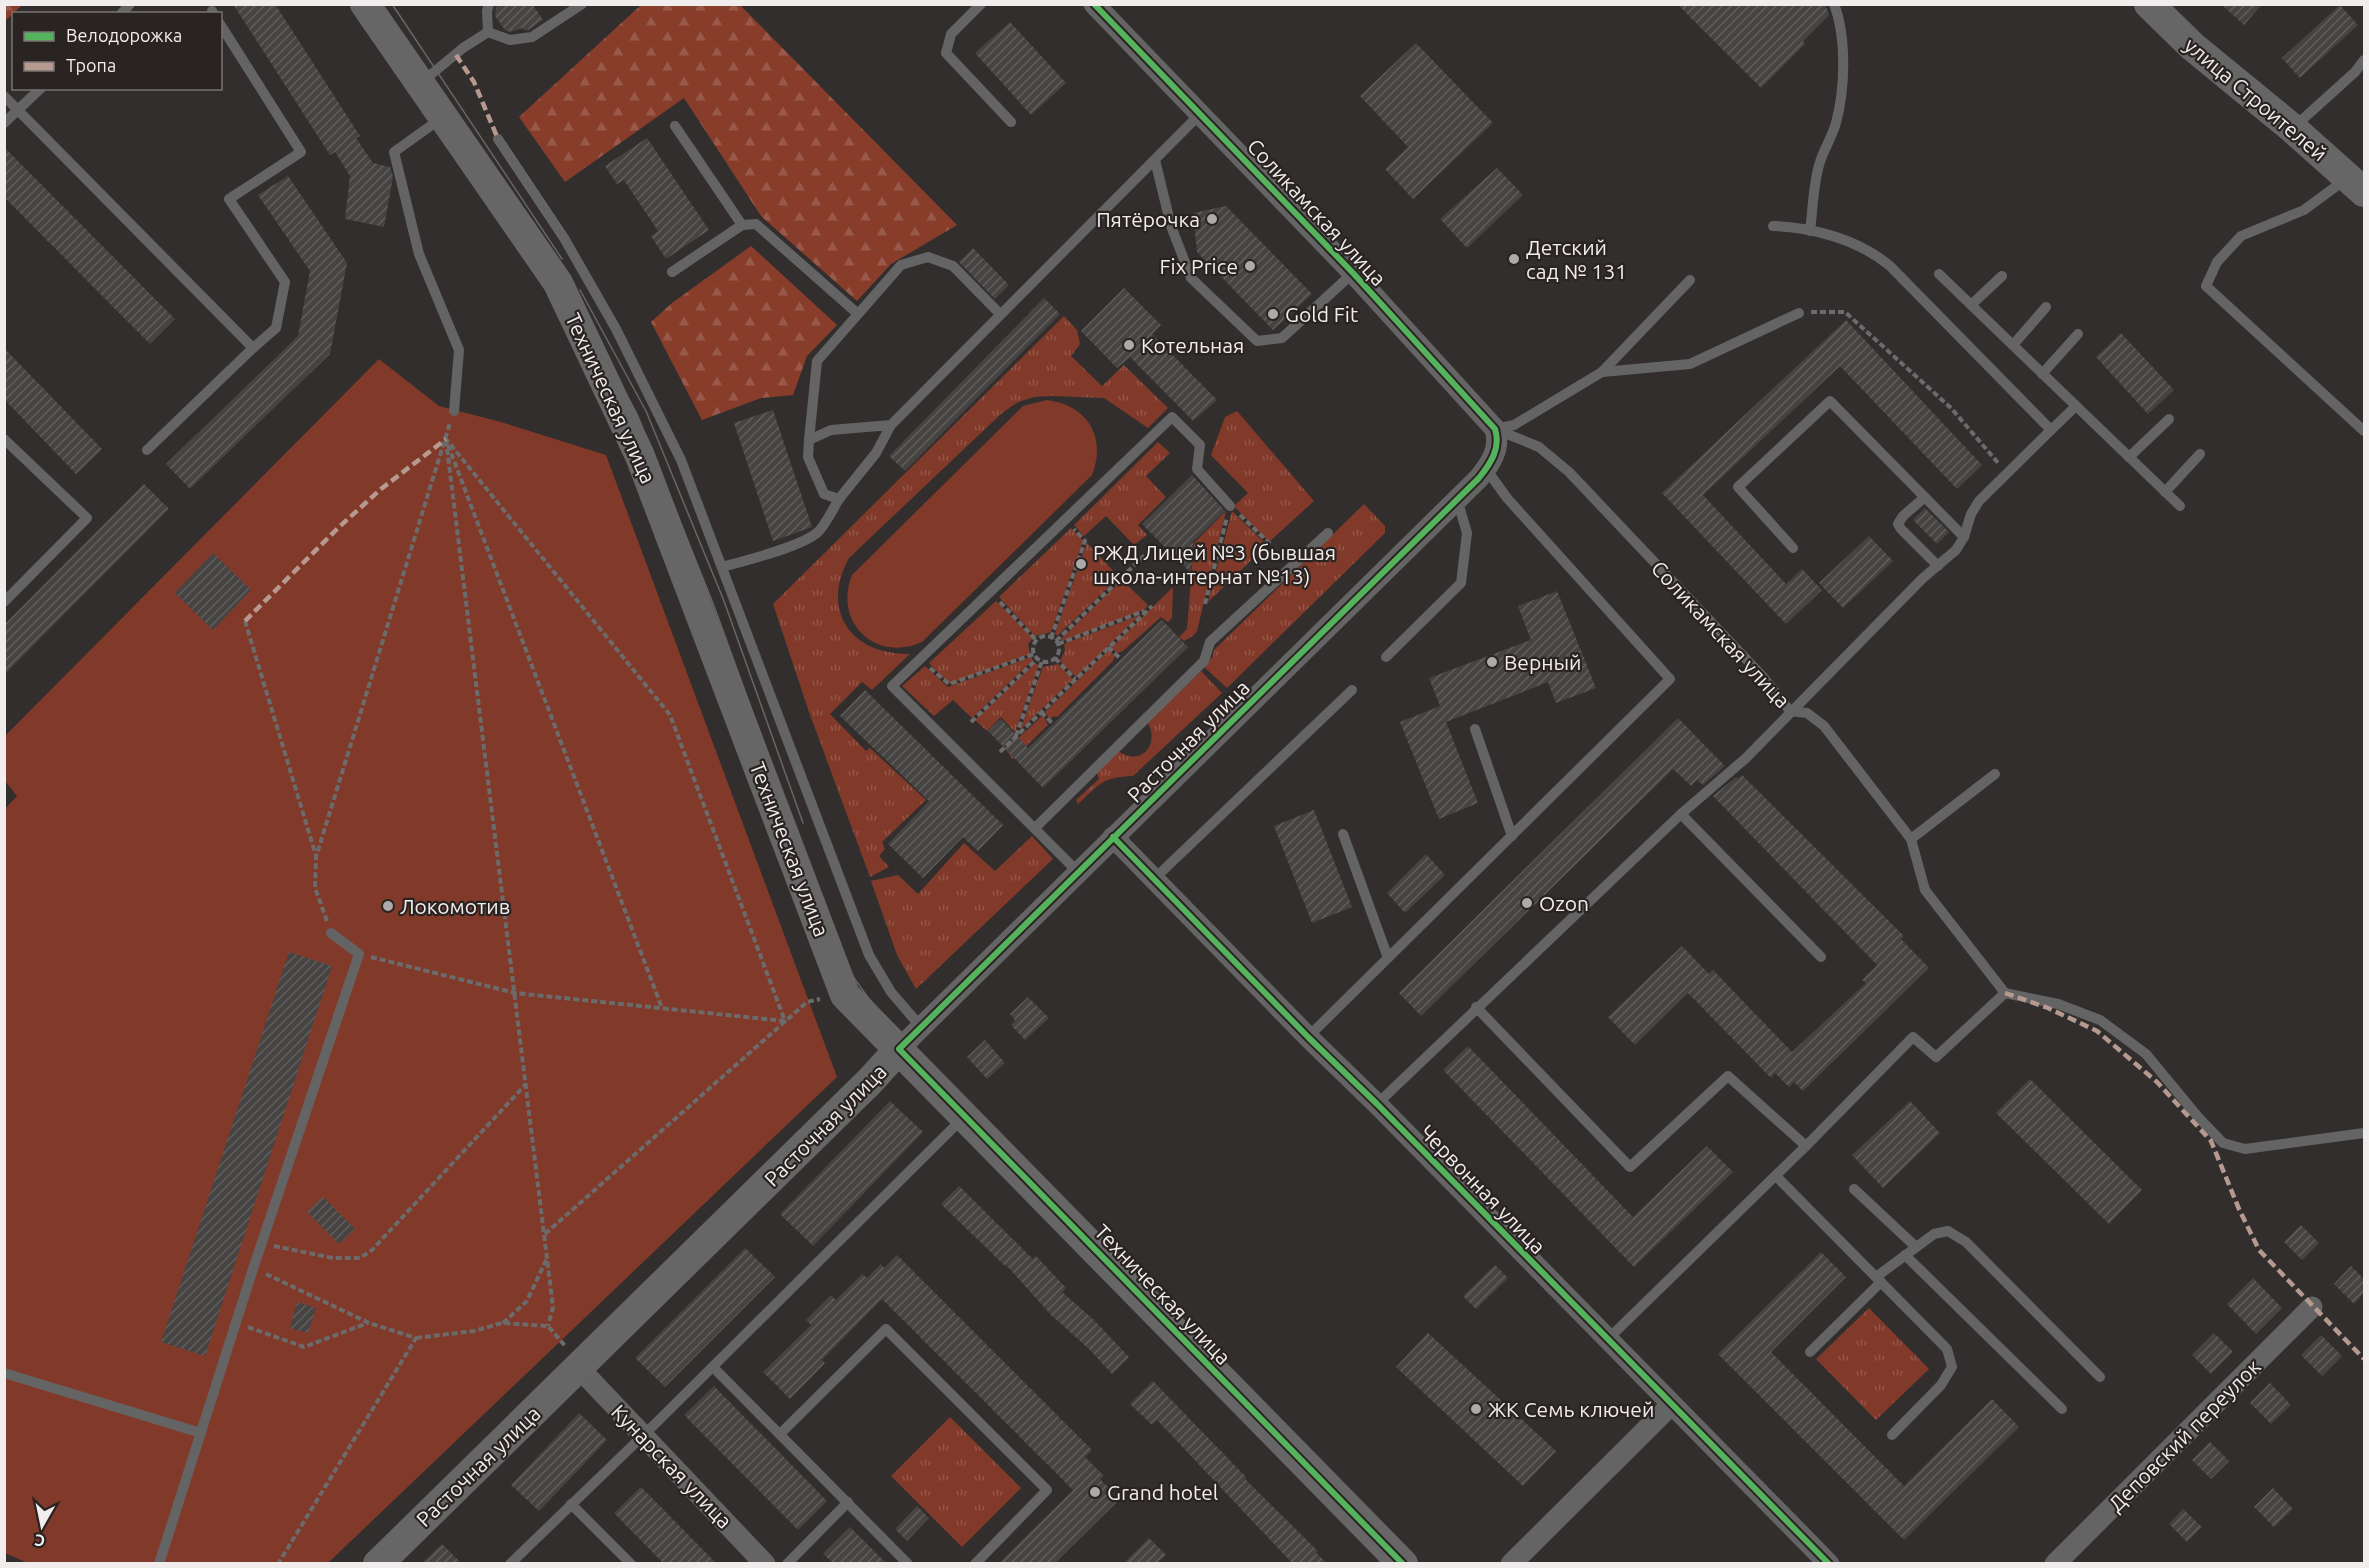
<svg xmlns="http://www.w3.org/2000/svg" width="2369" height="1568" font-family="Ubuntu,sans-serif">
<style>
.grass{fill:url(#grass-tufts)}
.forest{fill:url(#forest-firs)}
.pitch{fill:#813929}
.building{fill:url(#building-hatch)}
.lines{fill:none;stroke-linecap:round;stroke-linejoin:round}
.path{stroke:#6c6b6b;stroke-width:4;stroke-dasharray:6 3;stroke-linecap:butt}
.lane{stroke:#656464;stroke-width:10}
.street{stroke:#656464;stroke-width:21}
.secondary{stroke:#676666;stroke-width:30}
.tram{stroke:#696666;stroke-width:1.5}
.quiet{stroke:#b69a8f;stroke-width:4.5;stroke-dasharray:9 4.5;stroke-linecap:butt}
.cycleway-casing{stroke:#292322;stroke-width:10}
.cycleway{stroke:#56b35d;stroke-width:6}
.poi-dot{fill:#aeaaa9;stroke:#292322;stroke-width:2}
.labels{text-anchor:middle;dominant-baseline:central;stroke-width:4.5;stroke-linejoin:round;paint-order:stroke}
.street-label{font-size:21px;fill:#f1edec;stroke:#292322}
.poi-label{font-size:21px;fill:#f1edec;stroke:#292322;text-anchor:start}
</style>
<defs>
<pattern id="grass-tufts" width="24" height="20" patternUnits="userSpaceOnUse" patternTransform="scale(1.5)"><rect width="24" height="20" fill="#813929"/><path d="M3 7l-1-3M5 7V3M7 7l1-3M15 17l-1-3M17 17v-4M19 17l1-3" fill="none" stroke="#935648"/></pattern>
<pattern id="forest-firs" width="22" height="20" patternUnits="userSpaceOnUse" patternTransform="scale(1.5)"><rect width="22" height="20" fill="#883d2b"/><path d="M5 1l3.5 6h-7zM16 11l3.5 6h-7z" fill="#99594a"/></pattern>
<pattern id="building-hatch" width="6" height="6" patternUnits="userSpaceOnUse" patternTransform="scale(1.5)"><rect width="6" height="6" fill="#464343"/><path d="M-1 1l2-2M0 6l6-6M5 7l2-2" fill="none" stroke="#615e5e"/></pattern>
</defs>
<rect width="100%" height="100%" fill="#322e2d"/>
<g class="grass">
<path d="M1064 316 1077 330 1080 344 1071 356 1102 386 1124 365 1168 408 1148 428 1104 398 1051 396 1034 397 1018 402 1002 413 849 558C820 611 851 655 910 654L872 690 862 682 830 714 866 751 870 748 926 800 882 842 885 849 879 856 889 867 870 877 809 712 773 604Z"/>
<polygon points="1237,411 1314,501 1269,542 1234,506 1248,493 1211,455 1225,417"/>
<polygon points="1158,442 1170,453 1146,476 1166,497 1138,525 1147,535 1134,545 1106,516 1084,536 1074,525"/>
<polygon points="1364,504 1385,526 1385,533 1227,688 1204,667 1213,656 1214,650"/>
<polygon points="1226,511 1197,631 1193,636 1184,641 1179,637 1187,629 1194,543"/>
<polygon points="1232,511 1267,545 1208,602"/>
<polygon points="1071,528 1083,541 1051,632 1035,636 999,597"/>
<polygon points="1087,543 1119,577 1057,636 1055,633"/>
<polygon points="1122,580 1148,605 1144,610 1063,641 1061,639"/>
<polygon points="1173,587 1172,618 1168,622 1161,617 1123,651 1117,653 1111,648"/>
<polygon points="996,601 1033,638 1028,644 1030,654 949,684 929,663"/>
<polygon points="1140,615 1076,677 1060,661 1065,651 1064,644"/>
<polygon points="1109,650 1115,656 1113,661 1057,717 1054,716 1050,719 1045,712"/>
<polygon points="1031,657 1033,660 972,718 953,700 934,716 902,686 925,666 948,687"/>
<polygon points="1035,663 1039,665 1015,732 1001,717 987,731 975,720"/>
<polygon points="1058,664 1073,679 1020,730 1043,667"/>
<path d="M1201 671 1222 693 1133 776C1102 777 1100 784 1078 804L1076 800 1099 779 1097 773 1118 751C1140 767 1160 746 1148 723Z"/>
<polygon points="1043,715 1048,725 1013,759 1006,750"/>
<polygon points="1032,836 1053,859 916,989 897,955 871,881 898,875 918,894 964,843 995,871"/>
<polygon points="1869,1308 1929,1369 1876,1420 1816,1359"/>
<polygon points="950,1417 1021,1488 962,1547 891,1476"/>
</g>
<g class="forest">
<polygon points="5,4 22,4 22,5 5,21"/>
<polygon points="641,5 740,5 957,225 891,264 857,301 761,216 684,98 565,182 519,117"/>
<polygon points="751,246 837,325 807,356 793,395 761,398 702,420 651,322 672,303"/>
</g>
<g class="pitch">
<polygon points="379,359 439,406 501,422 606,455 837,1077 328,1563 30,1564 5,1553 4,810 17,796 5,781 5,736"/>
<path d="M1047 400C1087 405 1107 437 1092 475L922 642C875 663 833 622 852 575L1023 406Z"/>
</g>
<g class="building">
<polygon points="233,4 275,4 360,136 356,138 373,163 390,167 393,177 384,227 345,219 350,176 335,152 330,155"/>
<polygon points="501,4 532,4 543,20 528,30 524,30 522,28 511,32 505,30 495,16 496,8"/>
<polygon points="1677,4 1825,4 1829,15 1803,41 1805,44 1761,88"/>
<polygon points="2221,4 2262,4 2244,25"/>
<polygon points="2340,5 2358,25 2300,78 2282,58"/>
<polygon points="1010,22 1066,83 1031,115 975,53"/>
<polygon points="1416,43 1493,123 1413,199 1385,169 1408,147 1360,96"/>
<polygon points="647,138 709,230 666,259 651,236 658,231 624,180 617,184 605,166"/>
<polygon points="4,147 175,319 150,344 4,197"/>
<polygon points="1497,168 1523,195 1467,248 1440,219"/>
<polygon points="288,176 347,263 330,354 190,489 166,464 298,336 310,271 258,195"/>
<polygon points="1226,206 1312,294 1273,330 1197,252 1193,213"/>
<polygon points="973,248 1009,285 995,299 959,262"/>
<polygon points="1124,288 1161,325 1152,334 1217,400 1193,421 1130,357 1117,368 1081,331"/>
<polygon points="1044,298 1060,314 905,471 889,456"/>
<polygon points="1846,320 1982,465 1957,489 1840,366 1703,495 1786,584 1802,569 1822,590 1786,624 1662,493"/>
<polygon points="2121,333 2174,390 2148,414 2096,357"/>
<polygon points="4,348 102,449 76,474 4,399"/>
<polygon points="773,410 812,527 773,541 734,423"/>
<polygon points="1192,475 1225,511 1193,542 1191,573 1142,524"/>
<polygon points="144,484 169,509 4,675 4,625"/>
<polygon points="1925,508 1949,532 1937,544 1913,520"/>
<polygon points="1869,536 1893,561 1843,608 1819,583"/>
<polygon points="213,553 251,590 213,630 175,593"/>
<polygon points="1557,591 1596,688 1556,703 1548,682 1446,722 1478,803 1439,819 1400,722 1440,706 1429,678 1531,640 1518,606"/>
<polygon points="1162,620 1188,647 1043,788 988,731 1001,719 1028,748"/>
<polygon points="865,690 1003,825 978,851 963,837 923,878 888,844 929,801 840,716"/>
<polygon points="1678,718 1725,766 1703,785 1697,780 1691,786 1673,769 1421,1016 1399,993"/>
<polygon points="1742,775 1904,936 1901,939 1929,968 1803,1091 1794,1082 1789,1087 1775,1073 1771,1078 1688,993 1635,1045 1608,1017 1682,946 1709,974 1713,970 1792,1052 1866,983 1862,980 1877,965 1713,796 1736,777 1738,779"/>
<polygon points="1314,810 1352,907 1312,923 1274,826"/>
<polygon points="1426,854 1445,875 1405,913 1387,893"/>
<polygon points="289,952 332,966 205,1356 161,1342"/>
<polygon points="1028,997 1049,1018 1025,1040 1011,1025 1015,1020 1010,1014"/>
<polygon points="985,1040 1005,1063 987,1079 967,1057"/>
<polygon points="1468,1046 1633,1217 1707,1146 1733,1172 1634,1267 1443,1070"/>
<polygon points="2030,1079 2142,1190 2109,1224 1996,1113"/>
<polygon points="890,1101 923,1132 813,1246 780,1214"/>
<polygon points="1910,1101 1940,1133 1883,1188 1852,1155"/>
<polygon points="959,1186 1033,1259 1036,1256 1066,1288 1062,1292 1094,1320 1129,1357 1112,1374 1088,1348 1051,1315 1006,1265 1005,1266 941,1204"/>
<polygon points="323,1197 355,1229 339,1244 307,1212"/>
<polygon points="2301,1225 2319,1243 2302,1260 2284,1242"/>
<polygon points="745,1248 775,1277 665,1387 635,1358"/>
<polygon points="1821,1252 1846,1277 1771,1352 1904,1486 1992,1399 2019,1427 1904,1540 1718,1354"/>
<polygon points="897,1255 1092,1450 1085,1457 1104,1476 1100,1479 1111,1490 1107,1493 1117,1502 1055,1563 999,1563 1073,1490 882,1299 822,1360 825,1363 790,1399 763,1372 811,1325 806,1320 831,1295 836,1300 862,1274 867,1278 881,1264 884,1268"/>
<polygon points="1495,1265 1508,1278 1476,1309 1463,1296"/>
<polygon points="2351,1266 2364,1279 2364,1293 2354,1304 2334,1284"/>
<polygon points="2253,1278 2282,1308 2256,1334 2227,1304"/>
<polygon points="297,1302 316,1308 308,1333 290,1328"/>
<polygon points="1428,1333 1556,1451 1523,1486 1396,1367"/>
<polygon points="2214,1333 2233,1352 2211,1374 2192,1355"/>
<polygon points="2321,1335 2342,1356 2322,1376 2301,1355"/>
<polygon points="1153,1381 1246,1477 1245,1479 1318,1551 1316,1553 1327,1563 1292,1563 1157,1420 1152,1425 1130,1404"/>
<polygon points="2270,1383 2291,1405 2271,1424 2250,1403"/>
<polygon points="714,1386 827,1501 798,1530 684,1415"/>
<polygon points="579,1413 607,1440 539,1511 511,1485"/>
<polygon points="2210,1442 2229,1461 2211,1479 2192,1460"/>
<polygon points="641,1487 716,1563 663,1563 614,1513"/>
<polygon points="2273,1488 2293,1509 2274,1527 2254,1507"/>
<polygon points="917,1506 929,1518 907,1541 895,1529"/>
<polygon points="2183,1509 2202,1527 2187,1542 2169,1524"/>
<polygon points="850,1527 886,1563 833,1563 823,1554"/>
<polygon points="1149,1538 1166,1555 1157,1563 1124,1563"/>
<polygon points="442,1544 461,1563 422,1563"/>
</g>
<g class="lines">
<g class="path">
<polyline points="1811,312 1845,312 1951,408 1999,464"/>
<polyline points="446,440 553,1307 548,1326"/>
<polyline points="448,445 662,1008"/>
<polyline points="1240,515 1270,544"/>
<polyline points="1000,602 1037,641"/>
<polyline points="1205,604 1227,517"/>
<polyline points="245,621 316,856"/>
<circle cx="1046" cy="649" r="13"/>
<polyline points="1051,638 1085,541 1074,529"/>
<polyline points="1056,641 1152,548"/>
<polyline points="1058,644 1144,611"/>
<polyline points="1108,647 1121,659"/>
<polyline points="1055,658 1075,679"/>
<polyline points="930,668 949,684 1034,654"/>
<polyline points="1041,712 1053,724"/>
<polyline points="971,722 1037,659"/>
<polyline points="1016,736 1042,661"/>
<polyline points="1000,752 1152,606"/>
<polyline points="327,921 315,888 316,857 450,423"/>
<polyline points="371,957 515,993 785,1021 670,715 446,439"/>
<polyline points="545,1234 807,1002 820,999"/>
<polyline points="274,1246 333,1258 360,1258 372,1250 526,1084"/>
<polyline points="266,1274 369,1323 416,1338 278,1564"/>
<polyline points="503,1323 527,1301 547,1258"/>
<polyline points="248,1327 304,1347 368,1323"/>
<polyline points="416,1338 474,1331 502,1323 548,1326 566,1347"/>
</g>
<g class="lane">
<polyline points="981,4 951,34 946,53 1011,122"/>
<polyline points="212,11 214,14"/>
<polyline points="121,14 130,4"/>
<polyline points="488,32 510,40 532,37 582,4"/>
<polyline points="488,32 487,11 489,4"/>
<polyline points="422,82 463,48 488,32"/>
<polyline points="4,96 253,348 276,328 285,282 229,199 301,152 220,24"/>
<polyline points="443,117 394,152 419,254 459,350 454,411"/>
<polyline points="4,123 41,88"/>
<polyline points="675,126 742,225"/>
<polyline points="2293,128 2355,72 2364,60"/>
<polyline points="498,139 564,238 616,329 681,460 869,955 891,992 921,1027"/>
<polyline points="1155,160 1171,226 1191,278 1257,341 1282,338 1353,273"/>
<polyline points="2346,179 2304,210 2241,236 2217,262 2206,286 2364,431"/>
<path d="M1773 226C1813 227 1859 240 1890 266L2051 430 1979 501 1971 514 1964 537"/>
<path d="M1810 231C1813 209 1813 183 1820 162 1824 149 1832 137 1836 123 1845 89 1847 38 1834 4"/>
<polyline points="672,272 742,225 756,224 858,314"/>
<polyline points="1939,274 2180,506"/>
<polyline points="1971,305 2002,276"/>
<polyline points="2013,345 2046,307"/>
<polyline points="1602,372 1690,364 1799,313"/>
<polyline points="2042,374 2078,334"/>
<polyline points="891,425 876,453 839,499 824,494 808,457 809,440 831,430 891,425 1200,114"/>
<polyline points="1495,429 1539,447 1569,472 1764,678 1790,711 1807,713 1824,726 1911,839 1925,890 2005,993 2058,1004 2100,1020 2146,1054 2198,1117 2223,1143 2245,1149 2364,1133"/>
<polyline points="1495,429 1514,425 1602,372 1690,280"/>
<polyline points="2051,430 2076,406"/>
<polyline points="4,439 87,518 4,602"/>
<polyline points="809,440 817,361 901,265 928,257 953,266 1000,314"/>
<polyline points="147,450 253,348"/>
<polyline points="2129,457 2169,419"/>
<polyline points="2165,492 2200,454"/>
<polyline points="1925,497 1903,516 1898,524 1901,529 1938,566"/>
<polyline points="1793,548 1738,487 1830,401 1964,537 1956,550 1923,578 1746,758 1681,814 1821,957"/>
<path d="M722 567C744 561 805 546 819 531 827 522 833 509 839 499"/>
<polyline points="1386,657 1461,583 1467,533 1457,499"/>
<polyline points="1475,729 1512,836"/>
<polyline points="1035,828 1204,661 1210,642 1328,533"/>
<polyline points="1343,834 1388,958"/>
<polyline points="1911,839 1995,774"/>
<polyline points="1078,872 892,686 1172,417 1200,445 1197,469 1230,506"/>
<polyline points="1154,879 1352,690"/>
<polyline points="1476,1007 1630,1167 1728,1076 1806,1146"/>
<polyline points="1308,1037 1670,679 1507,498 1486,469"/>
<polyline points="1377,1104 1681,814"/>
<polyline points="1776,1176 1947,1349 1952,1367 1941,1385 1892,1435"/>
<polyline points="1854,1189 1916,1247"/>
<polyline points="1905,1255 2062,1409"/>
<polyline points="1876,1277 1934,1234 1948,1231 1966,1242 2100,1377"/>
<polyline points="1608,1339 1806,1146 1913,1037 1936,1057 2005,993"/>
<polyline points="1810,1352 1881,1282"/>
<polyline points="713,1367 908,1564"/>
<polyline points="4,1373 201,1433"/>
<polyline points="780,1434 886,1329 1047,1490 975,1564"/>
<polyline points="571,1504 631,1564"/>
<polyline points="159,1564 253,1269 359,954 331,933"/>
<polyline points="510,1564 656,1423 963,1118"/>
<polyline points="787,1564 848,1502"/>
</g>
<g class="street">
<polyline points="1113,837 1308,1037 1377,1104 1829,1564"/>
<path d="M899 1049 1479 478C1491 463 1501 448 1495 429L1353 273 1094 4"/>
<polyline points="579,1368 765,1564"/>
<polyline points="1511,1564 1671,1405"/>
<polyline points="2055,1564 2312,1307"/>
</g>
<g class="secondary">
<polyline points="365,4 558,283 640,456 845,995 1403,1564"/>
<polyline points="2149,4 2192,46 2292,128 2364,192"/>
<polyline points="378,1564 871,1080 899,1049"/>
</g>
<g class="tram">
<polyline points="380,4 562,276 637,414 714,606 844,964 869,999 956,1091 1417,1564"/>
<polyline points="392,4 562,259"/>
<polyline points="580,290 646,411 724,601 803,823"/>
</g>
<g class="quiet">
<polyline points="456,55 474,82 498,139"/>
<polyline points="245,621 338,528 381,489 446,439"/>
<polyline points="2005,993 2048,1008 2097,1031 2157,1082 2211,1141 2239,1209 2259,1250 2364,1359"/>
</g>
<g class="cycleway-casing">
<g id="cycleway">
<path d="M1094 4 1353 273 1495 429C1501 448 1491 463 1479 478L899 1049 1403 1564"/>
<polyline points="1113,837 1308,1037 1377,1104 1829,1564"/>
</g>
</g>
<use href="#cycleway" class="cycleway"/>
</g>
<g class="poi-dot">
<circle cx="1212" cy="219" r="6"/>
<circle cx="1514" cy="259" r="6"/>
<circle cx="1250" cy="266" r="6"/>
<circle cx="1273" cy="314" r="6"/>
<circle cx="1129" cy="345" r="6"/>
<circle cx="1081" cy="564" r="6"/>
<circle cx="1492" cy="662" r="6"/>
<circle cx="1527" cy="903" r="6"/>
<circle cx="388" cy="906" r="6"/>
<circle cx="1476" cy="1409" r="6"/>
<circle cx="1095" cy="1492" r="6"/>
</g>
<g class="labels">
<g class="street-label">
<text transform="translate(2256 99) rotate(40)">улица Строителей</text>
<text transform="translate(1317 212) rotate(47)">Соликамская улица</text>
<text transform="translate(611 398) rotate(65)">Техническая улица</text>
<text transform="translate(1721 634) rotate(47)">Соликамская улица</text>
<text transform="translate(1188 741) rotate(-45)">Расточная улица</text>
<text transform="translate(790 849) rotate(69)">Техническая улица</text>
<text transform="translate(825 1125) rotate(-45)">Расточная улица</text>
<text transform="translate(1483 1189) rotate(46)">Червонная улица</text>
<text transform="translate(1163 1294) rotate(46)">Техническая улица</text>
<text transform="translate(2184 1435) rotate(-45)">Деповский переулок</text>
<text transform="translate(478 1466) rotate(-44)">Расточная улица</text>
<text transform="translate(672 1466) rotate(46)">Кунарская улица</text>
</g>
<g class="poi-label">
<text x="1200" y="219" text-anchor="end">Пятёрочка</text>
<text x="1526" y="247">Детский<tspan x="1526" dy="24">сад № 131</tspan></text>
<text x="1238" y="266" text-anchor="end">Fix Price</text>
<text x="1285" y="314">Gold Fit</text>
<text x="1141" y="345">Котельная</text>
<text x="1093" y="552">РЖД Лицей №3 (бывшая<tspan x="1093" dy="24">школа-интернат №13)</tspan></text>
<text x="1504" y="662">Верный</text>
<text x="1539" y="903">Ozon</text>
<text x="400" y="906">Локомотив</text>
<text x="1488" y="1409">ЖК Семь ключей</text>
<text x="1107" y="1492">Grand hotel</text>
</g>
</g>
<rect width="2369" height="1568" fill="none" stroke="#f1edec" stroke-width="12"/>
<rect x="12" y="12" width="210" height="78" fill="#292322" stroke="#797473" stroke-width="1.5"/>
<rect x="24" y="32" width="30" height="9" fill="#56b35d" stroke="#797473" stroke-width="1.5"/>
<text x="66" y="42" font-size="18" fill="#f1edec">Велодорожка</text>
<rect x="24" y="62" width="30" height="9" fill="#b69a8f" stroke="#797473" stroke-width="1.5"/>
<text x="66" y="72" font-size="18" fill="#f1edec">Тропа</text>
<g transform="translate(42 1526) rotate(189)" stroke="#292322" stroke-width="4.5" paint-order="stroke">
<path d="M0-4.5L10 22L0 15L-10 22Z" fill="#f1edec"/>
<text y="-9" font-size="16" font-weight="bold" text-anchor="middle" fill="#f1edec">С</text>
</g>
</svg>
